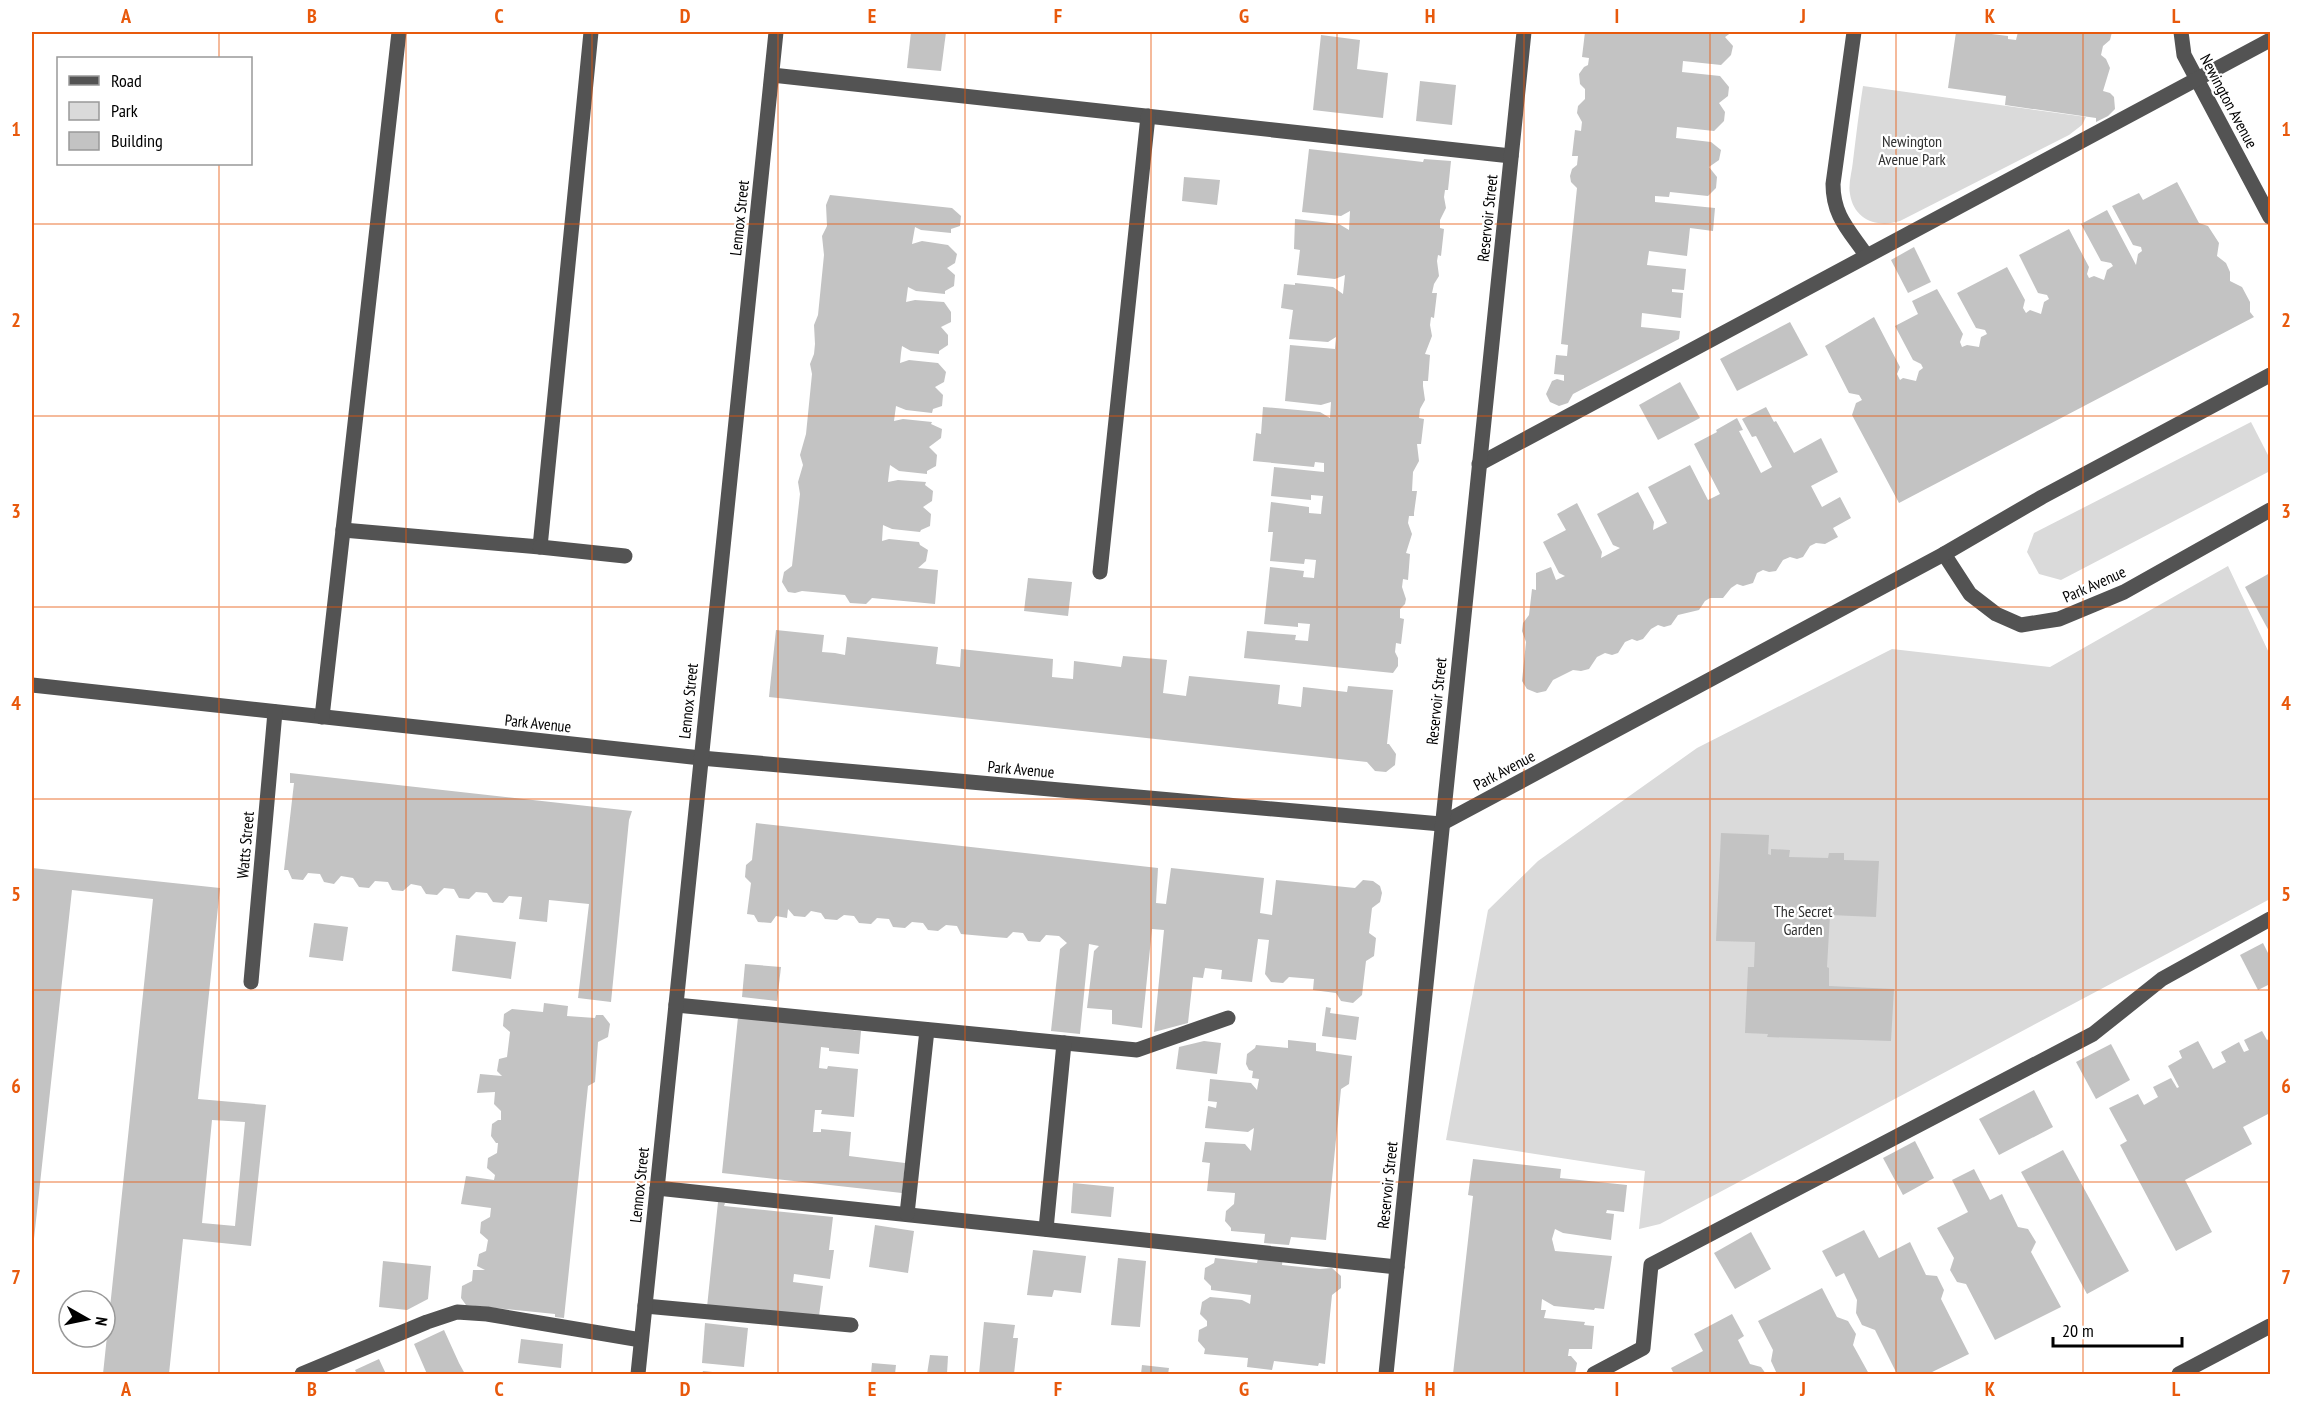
<svg xmlns="http://www.w3.org/2000/svg" width="2302" height="1406" font-family="'PT Sans Narrow',sans-serif">
<style>
.green{fill:#dadada}
.building{fill:#c3c3c3;fill-rule:evenodd}
.lines{fill:none;stroke-linecap:round;stroke-linejoin:round}
.minor{stroke:#535353;stroke-width:15}
.grid{fill:none;stroke:#e8590c;stroke-width:1.5;stroke-opacity:0.55}
.labels{text-anchor:middle;dominant-baseline:central;stroke-width:4.5;stroke-linejoin:round;paint-order:stroke}
.street-label{font-size:16px;fill:#000;stroke:#fff}
.park-label{font-size:16px;fill:#313131;stroke:#fff}
.neatline{fill:none;stroke:#e8590c;stroke-width:2}
.grid-label{font-size:20px;text-anchor:middle;font-weight:bold;fill:#e8590c}
</style>
<rect width="100%" height="100%" fill="#fff"/>
<g class="green">
<path d="M1863 86 2086 117 2082 125 2069 135 1900 221C1877 228 1854 220 1850 194 1848 184 1852 172 1853 161 1856 136 1859 111 1863 86Z"/>
<polygon points="2251,422 2270,459 2270,471 2061,580 2039,574 2027,552 2034,533"/>
<polygon points="2228,566 2270,655 2270,899 1660,1224 1639,1229 1645,1171 1446,1140 1488,910 1538,861 1697,748 1892,649 2050,667"/>
</g>
<g class="building">
<polygon points="911,32 946,32 941,71 907,68"/>
<polygon points="1585,32 1732,32 1725,37 1733,46 1731,55 1721,65 1683,61 1682,72 1720,76 1729,87 1728,96 1719,103 1725,112 1724,121 1714,131 1677,127 1676,138 1711,142 1721,150 1719,160 1709,167 1717,177 1716,188 1708,196 1670,192 1669,197 1655,196 1655,202 1715,208 1713,231 1690,228 1687,256 1649,251 1647,265 1686,269 1684,290 1672,289 1672,292 1683,293 1681,318 1642,313 1641,327 1680,331 1679,339 1573,394 1568,403 1559,406 1550,402 1546,394 1552,381 1557,379 1564,381 1564,375 1554,374 1556,355 1567,356 1568,345 1561,344 1577,188 1571,182 1570,176 1572,169 1577,165 1578,156 1572,156 1575,130 1581,131 1582,122 1577,113 1578,106 1585,99 1585,89 1580,84 1579,74 1584,67 1588,65 1589,58 1582,57"/>
<polygon points="1956,32 1975,32 2008,36 2008,39 2016,40 2018,32 2112,32 2110,40 2103,46 2101,55 2106,59 2110,68 2103,91 2110,93 2114,97 2115,109 2108,116 2096,122 2096,118 2005,105 2006,96 1948,88"/>
<polygon points="1321,35 1360,40 1357,69 1388,73 1383,118 1313,110"/>
<polygon points="1420,81 1456,85 1452,125 1416,121"/>
<polygon points="1309,149 1423,162 1424,159 1451,161 1448,190 1445,190 1444,197 1446,208 1440,220 1440,228 1444,229 1441,256 1438,255 1437,261 1439,276 1434,284 1432,293 1437,293 1434,318 1431,317 1430,325 1432,336 1425,354 1430,355 1428,381 1423,381 1423,386 1425,400 1420,409 1419,418 1424,419 1421,444 1417,444 1419,461 1413,472 1412,491 1417,491 1414,513 1414,516 1409,516 1408,523 1412,534 1406,553 1410,554 1408,580 1403,579 1402,587 1406,599 1405,604 1400,609 1400,618 1404,619 1401,644 1396,643 1395,652 1398,658 1398,666 1393,673 1244,658 1247,631 1296,635 1295,640 1308,641 1309,632 1310,624 1298,623 1298,627 1264,624 1270,567 1304,571 1303,577 1314,578 1316,560 1305,559 1304,564 1270,561 1273,532 1268,532 1271,502 1309,507 1309,513 1321,514 1322,503 1323,496 1311,495 1311,500 1271,496 1274,467 1324,472 1324,463 1315,462 1314,467 1253,461 1256,433 1261,434 1263,407 1320,412 1330,418 1331,402 1321,405 1285,401 1290,345 1335,349 1336,337 1328,342 1289,339 1293,310 1281,308 1284,284 1295,285 1295,283 1333,287 1343,294 1345,275 1335,279 1297,275 1300,250 1294,249 1295,219 1339,224 1349,230 1350,211 1341,216 1302,212"/>
<polygon points="1184,177 1220,180 1217,205 1182,201"/>
<polygon points="2177,182 2199,223 2208,226 2219,243 2217,256 2226,263 2230,272 2230,281 2242,287 2250,302 2250,312 2254,317 1899,503 1852,415 1856,403 1862,400 1859,395 1849,393 1825,346 1874,317 1900,367 1897,374 1900,380 1903,378 1916,381 1919,371 1923,368 1921,364 1913,360 1895,326 1918,314 1912,301 1937,289 1963,334 1960,342 1962,347 1967,345 1979,347 1981,337 1987,334 1985,330 1976,328 1957,293 2007,267 2025,300 2023,308 2026,313 2030,310 2041,314 2044,302 2049,299 2047,295 2038,293 2019,255 2069,229 2089,267 2087,274 2089,278 2094,276 2104,280 2107,270 2113,266 2111,263 2101,261 2081,224 2107,210 2136,265 2138,254 2142,251 2141,247 2133,245 2112,206 2139,193 2143,200"/>
<polygon points="830,195 952,208 961,216 960,226 951,229 951,233 921,230 915,227 912,244 922,241 948,245 957,254 955,263 947,268 955,275 954,286 945,291 945,294 916,291 908,287 906,302 915,300 944,302 951,312 951,322 941,327 948,335 948,345 939,351 939,354 911,351 902,346 901,353 900,363 909,360 938,363 946,372 944,382 935,387 943,395 942,406 933,409 932,413 906,410 896,406 894,421 903,419 932,422 931,424 942,429 941,438 929,447 937,455 936,466 927,471 927,474 899,471 890,465 889,473 888,482 898,480 926,482 925,485 933,491 932,501 923,507 931,514 930,526 921,530 920,532 892,529 883,525 882,541 889,539 919,542 920,545 928,550 926,561 918,568 938,570 935,604 872,598 866,604 850,603 845,595 802,591 795,593 788,592 782,582 784,572 792,566 800,494 798,482 803,465 800,455 806,434 812,374 810,364 814,354 815,344 814,325 818,315 824,255 822,236 827,226 826,205"/>
<polygon points="1914,247 1931,282 1908,293 1891,260"/>
<polygon points="1790,322 1808,355 1737,391 1720,359"/>
<polygon points="1680,382 1700,418 1658,440 1639,405"/>
<polygon points="1766,407 1774,422 1776,421 1794,453 1821,438 1838,472 1811,486 1822,507 1840,497 1851,518 1833,528 1838,537 1825,544 1816,543 1810,546 1803,557 1797,559 1790,557 1783,560 1776,571 1769,572 1763,570 1757,573 1753,583 1743,586 1737,584 1731,588 1723,598 1710,598 1705,601 1699,610 1678,615 1671,625 1664,627 1658,625 1651,629 1643,639 1637,641 1632,639 1625,642 1618,653 1612,655 1605,653 1597,657 1589,669 1581,671 1573,670 1553,680 1546,691 1537,693 1527,689 1522,681 1526,642 1522,631 1523,623 1529,615 1532,589 1536,590 1536,573 1551,567 1556,580 1565,576 1559,573 1543,542 1566,530 1557,514 1577,503 1602,552 1601,558 1620,548 1613,545 1597,514 1638,492 1654,522 1653,530 1667,523 1648,487 1690,465 1708,500 1720,494 1694,444 1717,432 1716,430 1737,418 1743,430 1739,431 1761,473 1772,467 1756,436 1752,437 1742,419"/>
<polygon points="2270,573 2270,633 2245,587"/>
<polygon points="1028,578 1072,582 1068,616 1024,611"/>
<polygon points="776,630 824,635 822,652 835,653 845,655 847,637 938,647 936,664 960,667 961,649 1053,659 1052,677 1062,678 1073,679 1074,661 1121,667 1123,656 1167,660 1163,693 1186,696 1189,676 1280,685 1278,704 1301,707 1303,687 1347,692 1348,686 1393,690 1387,744 1389,744 1396,754 1395,765 1386,772 1375,771 1367,762 769,697"/>
<polygon points="290,773 632,811 629,820 611,1002 578,998 589,904 549,900 547,922 519,919 522,897 509,896 503,903 493,902 487,893 476,892 469,899 459,898 454,889 444,888 437,895 426,894 421,886 411,884 403,891 392,890 388,882 375,881 369,888 359,887 353,878 341,876 334,884 324,882 320,874 308,873 303,880 292,879 288,870 284,870 294,783 290,783"/>
<polygon points="756,823 1158,868 1156,903 1166,904 1171,868 1264,878 1260,913 1272,915 1276,880 1355,888 1363,880 1373,881 1380,886 1382,893 1380,902 1372,908 1369,933 1376,938 1374,956 1366,961 1362,995 1353,1003 1341,1001 1336,993 1313,990 1314,979 1289,977 1283,983 1271,982 1265,974 1269,940 1258,939 1252,982 1221,979 1222,970 1205,968 1203,978 1193,977 1188,1023 1154,1032 1164,930 1152,929 1142,1028 1112,1024 1112,1010 1087,1008 1094,951 1099,946 1089,944 1080,1034 1051,1031 1060,949 1067,943 1059,936 1046,935 1040,942 1028,941 1023,933 1013,932 1007,938 994,937 961,934 957,926 946,925 938,931 928,930 923,923 912,922 905,928 893,927 889,919 877,918 871,924 859,923 854,916 844,915 837,920 825,919 821,913 811,911 805,917 794,916 788,909 787,918 776,916 771,923 758,922 754,915 747,914 751,883 745,877 746,865 752,860"/>
<polygon points="1721,833 1769,835 1768,854 1771,855 1771,849 1790,850 1789,857 1828,858 1829,853 1844,853 1844,860 1879,861 1876,917 1830,915 1827,967 1829,968 1829,986 1894,989 1891,1041 1767,1037 1768,1034 1745,1033 1748,967 1754,967 1755,942 1716,941"/>
<path d="M32 868 220 888 198 1099 266 1105 251 1246 183 1239 169 1374H103L153 899 72 890 32 1257ZM212 1120 245 1122 235 1226 202 1223Z"/>
<polygon points="314,923 348,927 343,961 309,957"/>
<polygon points="456,935 516,942 511,979 452,971"/>
<polygon points="2263,943 2270,957 2270,984 2258,990 2240,955"/>
<polygon points="745,964 781,967 777,1001 742,997"/>
<polygon points="544,1003 568,1006 567,1016 595,1018 596,1015 603,1015 610,1024 608,1037 598,1042 595,1082 588,1086 564,1318 555,1317 555,1314 466,1305 461,1298 462,1286 472,1281 473,1270 485,1270 477,1266 479,1254 486,1251 488,1240 480,1233 481,1222 490,1217 491,1208 461,1204 466,1176 494,1180 495,1175 487,1168 488,1158 497,1153 498,1143 496,1143 491,1136 492,1124 498,1120 501,1120 501,1111 494,1104 495,1092 477,1093 480,1074 502,1076 497,1071 499,1059 507,1057 510,1032 503,1026 504,1014 512,1009 543,1012"/>
<polygon points="1326,1007 1331,1008 1330,1013 1359,1017 1356,1040 1322,1036"/>
<polygon points="738,1017 861,1031 859,1054 829,1051 829,1048 821,1047 819,1068 827,1069 828,1066 858,1069 854,1117 821,1114 822,1110 815,1110 813,1132 821,1132 821,1129 851,1132 849,1156 905,1163 902,1193 722,1173"/>
<polygon points="2262,1031 2267,1040 2270,1038 2270,1113 2243,1127 2252,1144 2185,1180 2212,1232 2176,1251 2120,1145 2127,1141 2109,1108 2138,1094 2144,1105 2158,1097 2153,1087 2171,1078 2177,1088 2179,1087 2168,1066 2182,1058 2179,1051 2198,1041 2213,1069 2226,1062 2221,1052 2239,1042 2244,1052 2249,1050 2244,1040"/>
<polygon points="1288,1040 1316,1043 1316,1051 1352,1056 1349,1084 1341,1089 1326,1240 1291,1237 1289,1245 1264,1243 1265,1234 1231,1231 1231,1228 1225,1221 1226,1211 1234,1204 1235,1193 1207,1191 1210,1163 1202,1162 1205,1142 1245,1144 1251,1151 1254,1128 1248,1132 1205,1128 1208,1106 1216,1108 1217,1102 1208,1101 1210,1079 1251,1083 1257,1090 1259,1079 1252,1078 1253,1071 1249,1070 1246,1064 1247,1054 1255,1048 1256,1045 1288,1048"/>
<polygon points="1204,1041 1221,1043 1217,1074 1176,1069 1179,1047"/>
<polygon points="2111,1044 2130,1080 2096,1099 2076,1062"/>
<polygon points="2034,1090 2053,1127 1999,1155 1979,1119"/>
<polygon points="1915,1141 1934,1178 1903,1195 1883,1158"/>
<polygon points="2063,1150 2129,1271 2087,1294 2021,1172"/>
<polygon points="1473,1159 1561,1169 1560,1178 1627,1185 1624,1212 1607,1210 1606,1213 1614,1214 1611,1240 1563,1233 1555,1229 1552,1239 1555,1251 1612,1256 1604,1309 1595,1308 1594,1310 1554,1306 1542,1299 1541,1310 1546,1310 1544,1318 1585,1322 1584,1325 1594,1326 1592,1349 1569,1349 1568,1356 1571,1356 1577,1363 1575,1374 1453,1374 1473,1196 1468,1195"/>
<polygon points="1974,1169 1990,1200 2002,1194 2018,1227 2028,1229 2036,1242 2031,1252 2061,1307 1995,1340 1966,1284 1957,1282 1950,1270 1954,1258 1937,1228 1968,1212 1952,1180"/>
<polygon points="1073,1183 1114,1187 1111,1217 1071,1213"/>
<polygon points="718,1202 725,1203 724,1206 833,1217 829,1250 834,1250 830,1279 794,1274 793,1282 823,1286 819,1316 707,1307"/>
<polygon points="875,1225 914,1231 908,1273 869,1267"/>
<polygon points="1864,1230 1879,1258 1910,1242 1926,1275 1937,1276 1944,1290 1941,1299 1969,1354 1928,1374 1897,1374 1875,1330 1862,1325 1856,1313 1857,1300 1844,1273 1836,1277 1822,1251"/>
<polygon points="1751,1232 1771,1269 1735,1289 1714,1253"/>
<polygon points="1033,1250 1086,1256 1081,1293 1054,1290 1052,1297 1027,1295"/>
<polygon points="1259,1254 1283,1256 1282,1265 1320,1269 1332,1268 1341,1276 1341,1288 1332,1295 1325,1364 1319,1363 1318,1366 1274,1361 1272,1370 1247,1367 1248,1358 1204,1354 1205,1349 1198,1341 1199,1330 1207,1326 1207,1321 1200,1314 1202,1302 1210,1297 1242,1300 1250,1304 1251,1295 1211,1290 1211,1286 1204,1279 1205,1268 1214,1263 1215,1258 1257,1263"/>
<polygon points="1118,1258 1146,1261 1140,1327 1111,1325"/>
<polygon points="383,1261 431,1266 428,1299 407,1310 379,1307"/>
<polygon points="1822,1288 1837,1317 1848,1321 1856,1334 1853,1345 1869,1374 1777,1374 1771,1361 1773,1350 1758,1321"/>
<polygon points="1732,1314 1744,1336 1738,1340 1750,1364 1761,1367 1766,1374 1674,1374 1671,1368 1703,1351 1694,1334"/>
<polygon points="984,1322 1015,1325 1013,1338 1018,1338 1014,1374 979,1374"/>
<polygon points="705,1323 748,1328 744,1367 702,1363"/>
<polygon points="444,1330 459,1363 465,1374 427,1374 414,1344"/>
<polygon points="521,1339 563,1344 561,1368 518,1363"/>
<polygon points="930,1355 948,1356 947,1374 927,1374"/>
<polygon points="379,1359 386,1374 357,1374 355,1370"/>
<polygon points="872,1363 896,1365 895,1374 871,1374"/>
<polygon points="1142,1365 1169,1368 1168,1374 1141,1374"/>
<polygon points="703,1371 722,1373 722,1374 702,1374"/>
</g>
<g class="lines">
<g class="minor">
<path d="M1854 32 1833 184C1833 216 1849 230 1866 255"/>
<polyline points="2181,32 2184,55 2270,217"/>
<polyline points="772,75 1511,156"/>
<polyline points="1479,464 2270,40"/>
<polyline points="343,530 540,547 591,32"/>
<polyline points="540,547 625,556"/>
<polyline points="1944,554 1970,594 1996,614 2021,625 2059,619 2124,592 2270,510"/>
<polyline points="1100,572 1148,116"/>
<polyline points="32,685 701,758 1441,824 1944,554 2042,497 2270,375"/>
<polyline points="322,717 399,32"/>
<polyline points="251,982 275,712"/>
<polyline points="676,1005 1137,1050 1228,1018"/>
<polyline points="657,1188 1397,1267"/>
<polyline points="907,1214 927,1030"/>
<polyline points="1046,1229 1064,1043"/>
<polyline points="645,1306 851,1325"/>
<polyline points="302,1374 427,1322 457,1312 487,1314 641,1340"/>
<polyline points="638,1374 776,32"/>
<polyline points="1386,1374 1524,32"/>
<polyline points="1594,1374 1643,1348 1651,1265 2093,1034 2162,979 2270,919"/>
<polyline points="2179,1374 2270,1326"/>
</g>
</g>
<path class="grid" d="M219 32V58M406 32V1374M592 32V1374M778 32V1374M965 32V1374M1151 32V1374M1337 32V1374M1524 32V1374M1710 32V1374M1896 32V1374M2083 32V1374M219 164V1374M32 224H2270M32 416H2270M32 607H2270M32 799H2270M32 990H2270M32 1182H2270"/>
<g class="labels">
<g class="street-label">
<text transform="translate(2229 101) rotate(62)">Newington Avenue</text>
<text transform="translate(739 218) rotate(-84)">Lennox Street</text>
<text transform="translate(1487 218) rotate(-84)">Reservoir Street</text>
<text transform="translate(2094 584) rotate(-24)">Park Avenue</text>
<text transform="translate(688 701) rotate(-84)">Lennox Street</text>
<text transform="translate(1436 701) rotate(-84)">Reservoir Street</text>
<text transform="translate(538 723) rotate(6)">Park Avenue</text>
<text transform="translate(1021 769) rotate(5)">Park Avenue</text>
<text transform="translate(1504 770) rotate(-28)">Park Avenue</text>
<text transform="translate(245 845) rotate(-85)">Watts Street</text>
<text transform="translate(639 1185) rotate(-84)">Lennox Street</text>
<text transform="translate(1387 1185) rotate(-84)">Reservoir Street</text>
</g>
<g class="park-label">
<text x="1912" y="141">Newington<tspan x="1912" dy="18">Avenue Park</tspan></text>
<text x="1803" y="911">The Secret<tspan x="1803" dy="18">Garden</tspan></text>
</g>
</g>
<rect width="2302" height="1406" fill="none" stroke="#ffffff" stroke-width="66"/>
<rect x="57" y="57" width="195" height="108" fill="#ffffff" stroke="#999999" stroke-width="1.5"/>
<rect x="69" y="76" width="30" height="9" fill="#535353" stroke="#999999" stroke-width="1.5"/>
<text x="111" y="87" font-size="18" fill="#000000">Road</text>
<rect x="69" y="102" width="30" height="18" fill="#dadada" stroke="#999999" stroke-width="1.5"/>
<text x="111" y="117" font-size="18" fill="#000000">Park</text>
<rect x="69" y="132" width="30" height="18" fill="#c3c3c3" stroke="#999999" stroke-width="1.5"/>
<text x="111" y="147" font-size="18" fill="#000000">Building</text>
<g transform="translate(87 1319) rotate(99)"><circle r="28" fill="#ffffff" stroke="#999999" stroke-width="1.5"/>
<path d="M0-4.5L10 22L0 15L-10 22Z" fill="#000000"/>
<text y="-9" font-size="16" font-weight="bold" text-anchor="middle" fill="#000000">N</text>
</g>
<path d="M2053 1337v9h129v-9" fill="none" stroke="#000000" stroke-width="3"/>
<text x="2062" y="1337" font-size="18" fill="#000000" stroke="#ffffff" stroke-width="4.5" paint-order="stroke">20 m</text>
<rect x="33" y="33" width="2236" height="1340" class="neatline"/>
<g class="grid-label">
<text x="126" y="23">A</text>
<text x="312" y="23">B</text>
<text x="499" y="23">C</text>
<text x="685" y="23">D</text>
<text x="872" y="23">E</text>
<text x="1058" y="23">F</text>
<text x="1244" y="23">G</text>
<text x="1430" y="23">H</text>
<text x="1617" y="23">I</text>
<text x="1803" y="23">J</text>
<text x="1990" y="23">K</text>
<text x="2176" y="23">L</text>
<text x="16" y="136">1</text>
<text x="2286" y="136">1</text>
<text x="16" y="327">2</text>
<text x="2286" y="327">2</text>
<text x="16" y="518">3</text>
<text x="2286" y="518">3</text>
<text x="16" y="710">4</text>
<text x="2286" y="710">4</text>
<text x="16" y="901">5</text>
<text x="2286" y="901">5</text>
<text x="16" y="1093">6</text>
<text x="2286" y="1093">6</text>
<text x="16" y="1284">7</text>
<text x="2286" y="1284">7</text>
<text x="126" y="1396">A</text>
<text x="312" y="1396">B</text>
<text x="499" y="1396">C</text>
<text x="685" y="1396">D</text>
<text x="872" y="1396">E</text>
<text x="1058" y="1396">F</text>
<text x="1244" y="1396">G</text>
<text x="1430" y="1396">H</text>
<text x="1617" y="1396">I</text>
<text x="1803" y="1396">J</text>
<text x="1990" y="1396">K</text>
<text x="2176" y="1396">L</text>
</g>
</svg>
